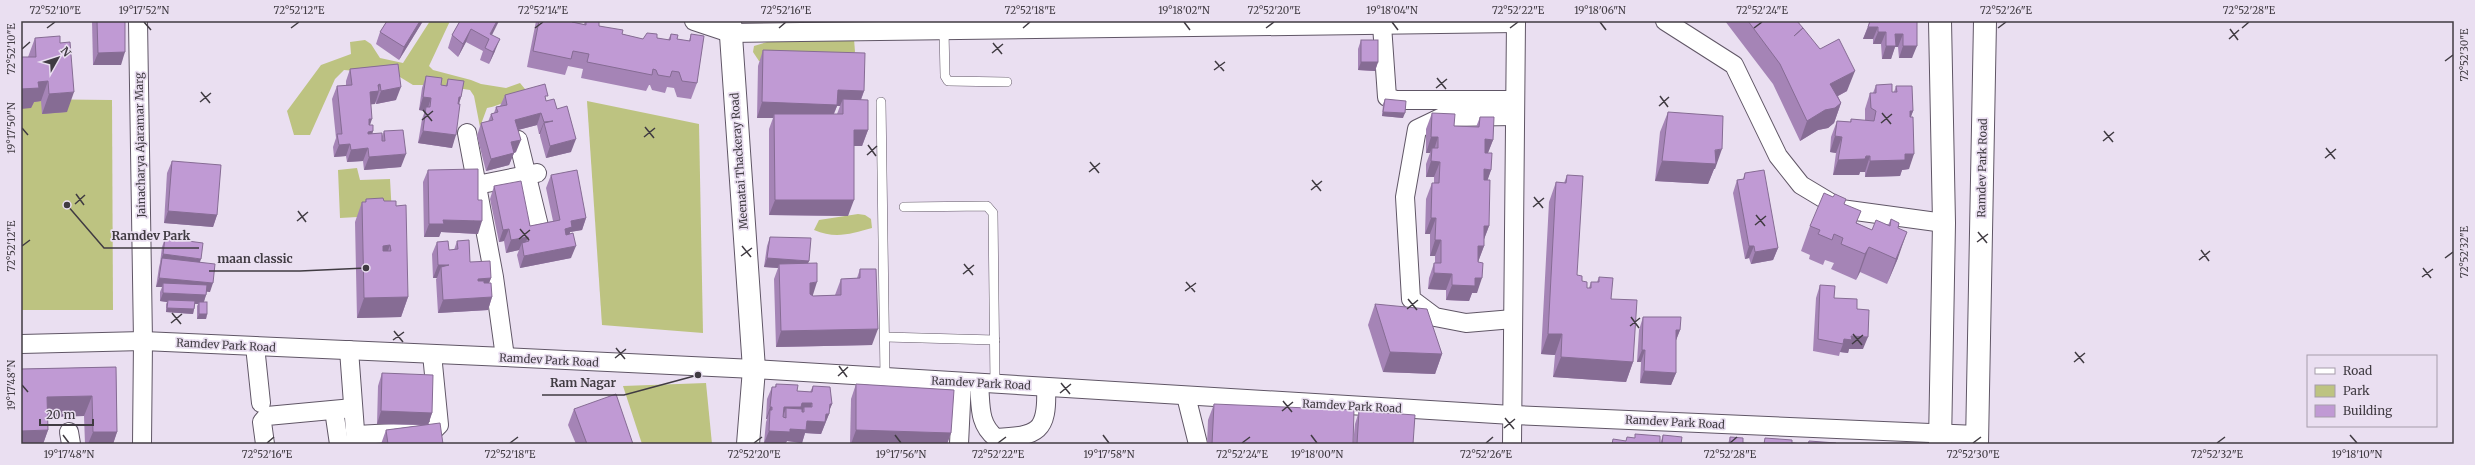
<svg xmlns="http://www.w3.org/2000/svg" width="2475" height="465" font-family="Merriweather,serif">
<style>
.green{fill:#bdc381}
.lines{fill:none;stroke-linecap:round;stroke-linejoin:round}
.service-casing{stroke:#605666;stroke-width:10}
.minor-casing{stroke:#605666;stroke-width:20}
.tertiary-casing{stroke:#605666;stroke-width:24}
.secondary-casing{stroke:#605666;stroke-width:24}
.service{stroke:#fff;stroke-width:9}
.minor{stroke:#fff;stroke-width:18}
.tertiary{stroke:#fff;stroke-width:22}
.secondary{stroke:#fff;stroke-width:22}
.wall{fill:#a584b6;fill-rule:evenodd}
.shaded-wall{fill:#866c94}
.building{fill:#c09ad4;stroke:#866c94;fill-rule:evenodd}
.ticks{fill:none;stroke:#403b42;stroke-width:1.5}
.labels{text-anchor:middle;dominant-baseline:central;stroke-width:3.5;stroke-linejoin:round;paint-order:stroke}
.street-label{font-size:11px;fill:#403b42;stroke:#eadff1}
.leader{fill:none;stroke:#403b42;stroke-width:1.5}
.callout-dot{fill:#403b42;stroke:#eadff1;stroke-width:1.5}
.callout-label{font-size:12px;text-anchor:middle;font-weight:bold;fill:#403b42;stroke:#eadff1;stroke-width:3.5;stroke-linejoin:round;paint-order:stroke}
.neatline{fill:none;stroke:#403b42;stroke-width:1.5}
.ticks-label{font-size:10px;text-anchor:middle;fill:#403b42}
</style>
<rect width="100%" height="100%" fill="#eadff1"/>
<g class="green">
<path d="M430 21H450L429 66 433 70 471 80 481 84 506 88 520 83 525 89C516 99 500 105 487 108L480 127 474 96 470 90 438 85H413L395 74 344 70 335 79 310 135H294L287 111 321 65 351 54 350 42 365 40 371 44 380 58 403 63Z"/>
<polygon points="854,39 855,52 847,60 759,61 753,52 754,46 767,42"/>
<polygon points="21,99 112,100 113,310 21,310"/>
<polygon points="587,101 699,124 703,333 602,325"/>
<polygon points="357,168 360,180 390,179 392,215 340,218 338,170"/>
<path d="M858 214 865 215 871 219 872 228C851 234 835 239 814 230L819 220Z"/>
<polygon points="706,383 712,444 642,444 623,386"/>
</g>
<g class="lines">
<g class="service-casing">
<g id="service">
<polyline points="944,30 945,76 948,81 1007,82"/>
<polyline points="881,102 885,377"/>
<polyline points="904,207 987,206 993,213 995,384"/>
<polyline points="885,337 995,340"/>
</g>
</g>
<g class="minor-casing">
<g id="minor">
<polyline points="138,21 143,341 142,444"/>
<polyline points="694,21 730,33 1516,23"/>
<polyline points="1665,21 1734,65 1778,156 1801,185 1841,209 1944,223"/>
<polyline points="1382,25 1387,97 1396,100 1515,100"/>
<polyline points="467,133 494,277 505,357"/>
<polyline points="518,140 539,226"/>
<polyline points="477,185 537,173"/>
<polyline points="1513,319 1466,323 1435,317 1411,299 1405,197 1417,129 1442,117 1515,116"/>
<polyline points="21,344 143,341 505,357 754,369 1512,415 1977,435"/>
<polyline points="255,346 261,403"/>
<polyline points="349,350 356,444"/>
<path d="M979 383C981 405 978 424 996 438 1038 436 1048 432 1046 387"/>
<polyline points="1186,396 1198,444"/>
<polyline points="334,410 339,444"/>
<polyline points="69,432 71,444"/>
<polyline points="356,435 433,431 439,425 432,354"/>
<polyline points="265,444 262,422 267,416 353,408"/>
<polyline points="959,444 962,382"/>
<polyline points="1512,444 1516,21"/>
</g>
</g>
<g class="tertiary-casing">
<polyline id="tertiary" points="730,21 754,369 748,444"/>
</g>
<g class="secondary-casing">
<g id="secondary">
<polyline points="1940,444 1944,223 1940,21"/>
<polyline points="1977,444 1985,21"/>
</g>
</g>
<use href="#service" class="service"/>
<use href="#minor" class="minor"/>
<use href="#tertiary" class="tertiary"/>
<use href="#secondary" class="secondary"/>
</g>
<g class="wall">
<polygon points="92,21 125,21 121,65 93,65"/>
<polygon points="387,21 423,21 399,60 376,44 380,32"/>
<polygon points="460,21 492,35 495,51 489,64 480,60 483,51 466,42 458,57 448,48 452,35"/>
<polygon points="536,21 572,21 572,22 584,24 585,21 599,21 599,26 622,34 643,39 657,38 668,40 671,34 677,39 689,41 691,34 697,83 691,99 677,97 674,88 667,87 665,93 652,90 650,85 649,85 646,91 581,78 583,69 568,66 565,75 527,67"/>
<polygon points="1725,21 1797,21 1802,30 1847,91 1838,96 1841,103 1834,123 1828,128 1818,130 1800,141 1773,84"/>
<polygon points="1870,21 1917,21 1912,58 1899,58 1898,47 1895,47 1891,59 1882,59 1881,44 1873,44 1873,39 1863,39"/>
<polygon points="35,38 67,112 42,114 41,101 34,102 31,108 28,57"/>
<polygon points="1361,40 1378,62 1375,71 1358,70 1358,49"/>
<path d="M763 50 864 91 861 100 868 130 862 146H854L848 216 769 215V129L773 118H757L758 66ZM837 106H840L837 114H834Z"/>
<polygon points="398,64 396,100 376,104 376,100 375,104 371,104 370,125 373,131 372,134 382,136 384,131 401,167 364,170 363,161 347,162 346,156 334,157 333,147 336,138 332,99 337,86 346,86 346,81 350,69"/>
<polygon points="426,76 441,85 446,85 448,79 461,97 459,104 452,148 418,143 422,119 425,111 419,110 422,88"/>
<polygon points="1876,85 1892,92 1894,92 1896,86 1913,111 1911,117 1909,169 1902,170 1900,176 1865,177 1865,172 1860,172 1859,175 1833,175 1836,153 1830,152 1831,137 1837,121 1850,122 1851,119 1865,121 1865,109 1870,93 1873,93"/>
<polygon points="505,95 547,101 557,109 571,152 546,158 540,136 540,134 539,134 537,125 518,130 516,152 514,153 509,165 486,171 477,136 481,123 488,122 491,114 494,113 496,107 500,106"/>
<polygon points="1385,99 1403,118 1382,116 1383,104"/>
<polygon points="1668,112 1715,169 1714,169 1708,184 1655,181 1660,132"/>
<polygon points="1432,113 1454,126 1476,127 1480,117 1493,140 1488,153 1491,170 1487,180 1489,226 1484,239 1484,246 1478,262 1477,293 1472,293 1469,301 1446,300 1446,290 1428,289 1429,278 1434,263 1435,263 1435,256 1430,256 1430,234 1425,234 1426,199 1432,183 1434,183 1434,177 1426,177 1426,164 1430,153 1426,153 1426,129"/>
<polygon points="172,161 217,215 213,227 164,223 167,173"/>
<polygon points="428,170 478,234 441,232 439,237 424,237 423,182"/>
<polygon points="1745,173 1778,248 1773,260 1751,264 1749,258 1745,259 1733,193 1737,180 1743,179"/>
<polygon points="551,175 586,218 582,230 570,232 570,234 571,258 520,268 517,255 519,250 506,253 504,241 499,242 490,199 494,186 530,226 553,221 546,188"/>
<polygon points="1567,175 1577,275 1587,288 1589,288 1591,282 1597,282 1599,277 1611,299 1633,362 1626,382 1553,377 1555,355 1541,354 1549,202 1556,182 1564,183"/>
<polygon points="366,199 384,201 396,206 408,297 401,317 357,318 355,222 362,202 365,202"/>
<polygon points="1844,204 1857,223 1872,230 1888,225 1891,219 1898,228 1898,258 1887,284 1860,272 1856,280 1831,269 1834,263 1825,260 1823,265 1809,259 1810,255 1801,251 1810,226"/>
<polygon points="770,237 809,261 808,263 813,295 813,296 835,295 841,279 857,278 860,269 872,345 776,347 774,279 778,268 764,267 767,246"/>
<polygon points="165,238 200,262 210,292 207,291 204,302 207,314 206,319 197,319 197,306 198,304 195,304 193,314 166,312 166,304 167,302 160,301 160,292 162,287 156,287 159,267 160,263 162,247"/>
<polygon points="457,241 470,262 491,278 489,283 492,297 488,310 438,313 436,279 437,278 433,278 432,254 437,242 449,250 454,250"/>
<polygon points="1820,285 1834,298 1857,309 1863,349 1849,349 1848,353 1840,352 1839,356 1813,351 1816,298"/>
<polygon points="1375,304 1442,354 1435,374 1383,372 1368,325"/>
<polygon points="1643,317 1680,330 1676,340 1676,373 1671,385 1640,383 1641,362 1637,362 1639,330"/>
<polygon points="116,367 117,432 113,444 85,444 84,416 47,417 48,430 43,444 21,444 21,369"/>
<polygon points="382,373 432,413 428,425 443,444 381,444 386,430 423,425 377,424 378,386"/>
<polygon points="776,384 797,391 810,392 813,386 832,404 829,410 829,414 821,434 805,433 802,443 787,441 785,444 764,443 766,422 767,419 766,419 767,399 772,387 775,387"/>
<polygon points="856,384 951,433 947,444 850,444 851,399"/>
<polygon points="1214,404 1353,444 1207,444 1208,420"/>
<polygon points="574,409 633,444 576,444 568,425"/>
<polygon points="1359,411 1413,444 1353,444 1355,424"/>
<polygon points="1663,435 1681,444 1660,444"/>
<polygon points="1730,437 1743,443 1761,444 1728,444"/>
</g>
<g class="shaded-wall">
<polygon points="420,21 423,21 399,60 404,47"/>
<polygon points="497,21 499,21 487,45 490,34"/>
<polygon points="1868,27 1878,27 1873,39 1863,39"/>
<polygon points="471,29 466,42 458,57 463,44"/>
<polygon points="1878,32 1886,32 1881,44 1873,44"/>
<polygon points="1895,34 1903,34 1898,47 1895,47 1891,59 1882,59 1886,46"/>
<polygon points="500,39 495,51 489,64 493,52"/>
<polygon points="1903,46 1917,46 1912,58 1899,58"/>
<polygon points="125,52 121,65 93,65 98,53"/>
<polygon points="1361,62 1378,62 1375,71 1358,70"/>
<polygon points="1855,71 1847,91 1823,104 1830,84"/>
<polygon points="48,81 41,101 34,102 31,108 21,109 21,89 38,82"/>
<polygon points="380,84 378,92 379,91 375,104 365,105 370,92 378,85"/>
<polygon points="401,87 396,100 376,104 381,91"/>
<polygon points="838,90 864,91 858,107 843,99 840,106 837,106 831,120 774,114 773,118 757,118 762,102"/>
<polygon points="74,92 67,112 42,114 49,94"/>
<polygon points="423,97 431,98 427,111 426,107 425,111 419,110"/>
<polygon points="459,97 461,97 457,110"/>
<polygon points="1841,103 1834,123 1828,128 1818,130 1800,141 1807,121 1825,110"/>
<polygon points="1910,111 1913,111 1907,126"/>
<polygon points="1383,112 1405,113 1403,118 1382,116"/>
<polygon points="541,113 537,125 510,132 515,120"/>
<polygon points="369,119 372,119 368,131"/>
<polygon points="553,121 544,123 540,134 539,134 544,122"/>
<polygon points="854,130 868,130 862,146 848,146"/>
<polygon points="373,131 369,144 368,132"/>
<polygon points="423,131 456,135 452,148 418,143"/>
<polygon points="1835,136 1842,137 1836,153 1830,152"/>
<polygon points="1431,137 1438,137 1433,153 1432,148 1430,153 1426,153"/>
<polygon points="576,139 571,152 546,158 550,146"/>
<polygon points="1485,139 1493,140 1487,155 1479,155"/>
<polygon points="521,140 516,152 514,153 509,165 486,171 491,159 511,142"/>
<polygon points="350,144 346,156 334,157 339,145"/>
<polygon points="368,148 363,161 347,162 351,150"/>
<polygon points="1722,149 1715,169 1714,169 1708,184 1655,181 1662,161"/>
<polygon points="406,154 401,167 364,170 369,157"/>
<polygon points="1905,154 1914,154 1909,169 1902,170 1900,176 1865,177 1870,161"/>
<polygon points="1870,156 1865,172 1860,172 1859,175 1833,175 1838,160"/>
<polygon points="1431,161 1440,162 1434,177 1426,177"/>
<polygon points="1484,169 1491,170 1486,185 1478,185"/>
<polygon points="775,200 854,200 848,216 769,215"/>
<polygon points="168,211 217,215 213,227 164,223"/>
<polygon points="586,218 582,230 570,232 568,240 560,241 565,229 571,221"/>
<polygon points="1431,218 1436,218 1430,234 1425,234"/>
<polygon points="443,220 482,221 478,234 441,232 439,237 424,237 429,224"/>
<polygon points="1484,226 1489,226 1483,242"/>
<polygon points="509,229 504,241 499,242 503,230"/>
<polygon points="1907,232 1898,258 1887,284 1896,259"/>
<polygon points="528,237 523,249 522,243 519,250 506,253 511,240"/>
<polygon points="1435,240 1441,240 1435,256 1430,256"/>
<polygon points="390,245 383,265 383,246"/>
<polygon points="576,246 571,258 520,268 524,256"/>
<polygon points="1478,246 1484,246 1478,262"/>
<polygon points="1749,246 1754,246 1749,258 1745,259"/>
<polygon points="1869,247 1860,272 1856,280 1865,254"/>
<polygon points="1778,248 1773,260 1751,264 1755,252"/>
<polygon points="163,254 201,259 198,268 162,258 160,263"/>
<polygon points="767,258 809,261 805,269 779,264 778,268 764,267"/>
<polygon points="438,265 449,265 441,267 437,278 433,278"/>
<polygon points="1434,273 1452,274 1446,290 1428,289"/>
<polygon points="159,278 213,283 210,292 163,288 163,283 162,287 156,287"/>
<polygon points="491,278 486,291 474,291 478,279"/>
<polygon points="1475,278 1482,278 1477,293 1472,293 1469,301 1446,300 1452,285"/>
<polygon points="817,282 812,298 804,298 810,283"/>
<polygon points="163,293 206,295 203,304 199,302 198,304 168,302 168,300 167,302 160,301"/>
<polygon points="408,297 401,317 357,318 364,298"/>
<polygon points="492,297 488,310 438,313 443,300"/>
<polygon points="167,308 194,309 193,314 166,312"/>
<polygon points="199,314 207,314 206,319 197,319"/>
<polygon points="878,329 872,345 776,347 781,331"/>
<polygon points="1676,330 1680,330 1675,343"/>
<polygon points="1548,334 1562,334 1555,355 1541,354"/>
<polygon points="1851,336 1868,337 1863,349 1849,349 1848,353 1840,352 1843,344 1844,339"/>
<polygon points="1642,350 1645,350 1641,362 1637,362"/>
<polygon points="1390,352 1442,354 1435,374 1383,372"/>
<polygon points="1561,357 1633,362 1626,382 1553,377"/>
<polygon points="1644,371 1676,373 1671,385 1640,383"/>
<polygon points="92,396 84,416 40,417 47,397"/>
<polygon points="802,403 812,403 808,416 804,412 804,407 801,416 786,418 786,408 782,419 784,407"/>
<polygon points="830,404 832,404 828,414 829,414 821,434 805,433 802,443 787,441 785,444 764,443 769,431 790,429 807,421"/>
<polygon points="770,407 772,407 770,414 770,410 767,419 766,419"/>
<polygon points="381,411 432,413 428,425 377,424"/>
<polygon points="48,430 43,444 21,444 21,431"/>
<polygon points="856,430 951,433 947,444 851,444"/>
<polygon points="93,432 117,432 113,444 88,444"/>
</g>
<g class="building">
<polygon points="97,21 125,21 125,52 98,53"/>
<polygon points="387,21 420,21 404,47 380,32"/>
<polygon points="460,21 497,21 490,34 500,39 493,52 485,48 489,39 471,29 463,44 452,35"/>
<polygon points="539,21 572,21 572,22 586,25 586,21 599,21 599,26 623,30 622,34 643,39 647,33 657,34 657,38 670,40 671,34 678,35 677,39 690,41 691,34 704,36 697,83 682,81 679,72 672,71 670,77 658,75 656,70 653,69 652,75 587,62 589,54 573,51 571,59 533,51"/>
<polygon points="1748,21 1797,21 1803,28 1794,36 1803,28 1820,49 1839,39 1855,71 1830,84 1841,103 1835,108 1825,110 1807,121 1780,64"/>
<polygon points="1870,21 1917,21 1917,46 1903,46 1903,34 1895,34 1896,46 1886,46 1886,32 1878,32 1878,27 1868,27"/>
<polygon points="60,36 60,43 70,42 74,92 49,94 48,81 38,82 39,88 21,89 21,57 36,57 35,38"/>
<rect x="1361" y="40" width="17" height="22"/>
<polygon points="763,50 865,53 864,91 838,90 837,105 762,102"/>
<polygon points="398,64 401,87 381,91 380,84 378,85 379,91 370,92 372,119 369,119 369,125 373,125 373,131 368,132 368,134 382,133 382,141 385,141 384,131 403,130 406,154 369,157 368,148 351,150 350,144 339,145 337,134 342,134 337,86 352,85 350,69"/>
<polygon points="426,76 442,78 441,85 447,86 448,79 464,81 461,97 459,97 458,104 460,104 456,135 423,131 426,107 430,107 431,98 423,97"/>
<polygon points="545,84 548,96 545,96 546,101 554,99 557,109 567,106 576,139 550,146 544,123 553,121 544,122 541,113 515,120 521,140 511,142 514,153 491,159 481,123 493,120 491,114 498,112 496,107 507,105 505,95"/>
<polygon points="1892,84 1892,92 1897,92 1896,86 1912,86 1913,111 1910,111 1910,117 1913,117 1914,154 1905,154 1905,160 1870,161 1870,156 1866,156 1865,159 1838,160 1842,137 1835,136 1837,121 1851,122 1851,119 1874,121 1876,111 1871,108 1870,93 1876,93 1876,85"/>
<polygon points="843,99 868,100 868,130 854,130 854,200 775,200 774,114 843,114"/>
<polygon points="1385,99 1406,101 1405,113 1383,112"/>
<polygon points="1668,112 1723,116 1722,149 1715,150 1716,164 1662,161"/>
<polygon points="1432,113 1455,114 1454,126 1479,127 1480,117 1494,117 1493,140 1485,139 1485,153 1492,153 1491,170 1484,169 1484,180 1490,180 1489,226 1484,226 1484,246 1478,246 1478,262 1483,263 1482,278 1475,278 1475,286 1452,285 1452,274 1434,273 1434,263 1441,263 1441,240 1435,240 1436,218 1431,218 1432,183 1439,183 1440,162 1431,161 1432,148 1438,148 1438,137 1431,137"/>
<polygon points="172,161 221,165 217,215 168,211"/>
<polygon points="478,169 478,200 482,200 482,221 443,220 444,224 429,224 428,170"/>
<polygon points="577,170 586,218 571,221 572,227 565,229 566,235 573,233 576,246 524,256 522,243 529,241 528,237 511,240 509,229 503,230 494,186 521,181 530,226 560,220 551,175"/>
<polygon points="1764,170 1778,248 1755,252 1754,246 1749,246 1737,180 1744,179 1745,173"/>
<polygon points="1567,175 1583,176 1577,275 1582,276 1582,281 1587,282 1587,288 1591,288 1591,282 1599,282 1599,277 1613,278 1611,299 1637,300 1633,362 1561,357 1562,334 1548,334 1556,182 1566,183"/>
<polygon points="1824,193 1833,197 1835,194 1846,199 1844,204 1861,211 1856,223 1872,230 1876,220 1890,226 1891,219 1899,223 1898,228 1907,232 1896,259 1869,247 1865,254 1841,244 1843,238 1834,234 1832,240 1818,234 1820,230 1810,226"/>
<path d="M383 198 384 201H396V206L406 205 408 297 364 298 362 202H366V199ZM390 245 391 251H383V246Z"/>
<polygon points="770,237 811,238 809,261 767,258"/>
<polygon points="165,238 203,243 201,259 163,254"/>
<polygon points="469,240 470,262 490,261 491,278 478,279 478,281 484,281 484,283 491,283 492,297 443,300 441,267 449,265 438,265 437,242 448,241 449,250 458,249 457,241"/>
<polygon points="162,258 215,264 213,283 159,278"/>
<polygon points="817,263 817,282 810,283 810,294 813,296 841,295 841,279 860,278 860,269 876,269 878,329 781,331 779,264"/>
<polygon points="163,283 207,285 206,295 163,293"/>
<polygon points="1820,285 1835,286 1834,298 1857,299 1857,309 1869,310 1868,337 1851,336 1852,340 1844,339 1843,344 1818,339"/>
<polygon points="168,300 195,301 194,309 167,308"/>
<rect x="199" y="302" width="8" height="12"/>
<polygon points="1375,304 1427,309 1442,354 1390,352"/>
<polygon points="1643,317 1681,317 1680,330 1676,330 1676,373 1644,371 1645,350 1642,350"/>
<polygon points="116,367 117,432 93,432 92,396 47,397 48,430 21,431 21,369"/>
<polygon points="382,373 433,375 432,413 381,411"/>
<path d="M776 384 798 385 797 391 812 392 813 386 830 387 832 404H830L829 414H826L825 422 807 421 806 430 790 429V432L769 431 770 410H772V407H770L772 387H776ZM802 403H812V407H804V412H802V409L786 408V418L783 417 784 407H801Z"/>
<polygon points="856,384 954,390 951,433 856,430"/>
<polygon points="616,394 633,444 587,444 574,409"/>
<polygon points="1214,404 1354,410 1353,444 1212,444"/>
<polygon points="1359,411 1415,415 1413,444 1357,444"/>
<polygon points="440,423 443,444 388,444 386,430"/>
<polygon points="1635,434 1660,436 1660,444 1612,444 1613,439 1626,441 1627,437 1635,438"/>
<polygon points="1663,435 1682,437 1681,444 1662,444"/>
<polygon points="1730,437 1743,438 1743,443 1761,444 1730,444"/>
<polygon points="1765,438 1792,440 1792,443 1804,444 1764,444"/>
<polygon points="1809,441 1836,443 1836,444 1808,444"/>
</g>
<path class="ticks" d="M144 22 151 30M1184 22 1190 30M1392 22 1398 30M1600 22 1606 30M47 28 55 22M291 28 299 22M535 28 543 22M779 28 786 22M1023 28 1030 22M1266 28 1274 22M1510 28 1518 22M1754 28 1762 22M1998 28 2006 22M2242 28 2249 22M2230 29 2238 40M2229 39 2239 30M993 43 1002 54M22 49 30 42M992 53 1003 44M1215 61 1224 71M2445 61 2453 55M1214 70 1225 62M1437 78 1446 89M1436 88 1447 79M201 92 210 103M1660 96 1668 107M200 102 211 93M1659 106 1669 97M423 110 432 121M1882 113 1891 124M422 120 433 111M1881 123 1892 114M645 127 654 138M22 128 28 135M2104 131 2113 142M644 137 655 128M2103 141 2114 132M868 145 876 156M2326 148 2335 159M867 155 877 146M2325 158 2336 149M1090 162 1099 173M1089 172 1100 163M1312 180 1321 191M1311 190 1322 181M76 194 84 205M1534 197 1543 208M75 204 85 195M1533 207 1544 198M298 211 306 222M1756 215 1765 226M297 221 308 212M1755 225 1766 216M520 229 529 240M1978 232 1987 243M519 239 530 230M1977 242 1988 234M22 246 30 240M742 246 751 257M2201 250 2209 261M741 256 752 248M2445 258 2453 252M2199 260 2210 251M964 264 973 275M2423 268 2431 278M963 274 974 265M2422 277 2433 269M1186 282 1195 292M1185 291 1196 283M1408 299 1417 310M1407 309 1418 300M172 313 181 324M1631 317 1639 328M171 323 182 314M1630 326 1640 318M394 331 403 342M1853 334 1862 345M393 340 404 332M1852 344 1863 335M616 348 625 359M2075 352 2084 363M615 358 626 349M2074 362 2085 353M839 366 847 377M838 376 848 367M1061 383 1070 394M22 385 28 392M1060 393 1071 384M1283 401 1292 412M1282 411 1293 402M1505 418 1514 429M1504 428 1515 419M63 435 69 443M895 435 901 443M1103 435 1109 443M1311 435 1317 443M2350 435 2357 443M267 443 274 437M510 443 518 437M754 443 762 437M998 443 1006 437M1242 443 1250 437M1486 443 1493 437M1730 443 1737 437M1973 443 1981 437M2217 443 2225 437"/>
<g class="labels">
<g class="street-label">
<text transform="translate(140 145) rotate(-91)">Jainacharya Ajaramar Marg</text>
<text transform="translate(739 161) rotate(-94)">Meenatai Thackeray Road</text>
<text transform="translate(1982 168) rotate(-89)">Ramdev Park Road</text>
<text transform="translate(226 345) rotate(3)">Ramdev Park Road</text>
<text transform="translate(549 360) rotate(3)">Ramdev Park Road</text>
<text transform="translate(981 383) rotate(3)">Ramdev Park Road</text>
<text transform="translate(1352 406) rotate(3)">Ramdev Park Road</text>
<text transform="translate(1675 422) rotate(3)">Ramdev Park Road</text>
</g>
</g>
<path class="leader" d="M67 205L104 248H199M366 268L300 271H209M698 375L624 395H542"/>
<g class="callout-dot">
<circle cx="67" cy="205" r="4"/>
<circle cx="366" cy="268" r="4"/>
<circle cx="698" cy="375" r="4"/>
</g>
<g class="callout-label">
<text x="151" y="240">Ramdev Park</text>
<text x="255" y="263">maan classic</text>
<text x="583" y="387">Ram Nagar</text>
</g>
<rect width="2475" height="465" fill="none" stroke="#eadff1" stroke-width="44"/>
<rect x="2307" y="355" width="130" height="72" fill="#eadff1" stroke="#a69dab"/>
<rect x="2315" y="368" width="20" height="6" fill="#ffffff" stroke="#a69dab"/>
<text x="2343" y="375" font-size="12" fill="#403b42">Road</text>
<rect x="2315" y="385" width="20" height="12" fill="#bdc381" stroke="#a69dab"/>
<text x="2343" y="395" font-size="12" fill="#403b42">Park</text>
<rect x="2315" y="405" width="20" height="12" fill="#c09ad4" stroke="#a69dab"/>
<text x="2343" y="415" font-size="12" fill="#403b42">Building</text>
<g transform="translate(58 58) rotate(51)" stroke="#eadff1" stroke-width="3" paint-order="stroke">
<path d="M0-3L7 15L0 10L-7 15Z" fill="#403b42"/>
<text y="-6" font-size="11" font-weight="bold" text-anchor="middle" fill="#403b42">N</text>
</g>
<path d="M40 419v6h53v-6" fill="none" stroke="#403b42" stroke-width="2"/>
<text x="46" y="419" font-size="12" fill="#403b42" stroke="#eadff1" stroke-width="3" paint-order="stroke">20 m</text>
<rect x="22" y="22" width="2431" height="421" class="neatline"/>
<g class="ticks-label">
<text x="55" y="14">72°52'10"E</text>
<text x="144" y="14">19°17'52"N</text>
<text x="299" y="14">72°52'12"E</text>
<text x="543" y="14">72°52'14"E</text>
<text x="786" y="14">72°52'16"E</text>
<text x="1030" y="14">72°52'18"E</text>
<text x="1184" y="14">19°18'02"N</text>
<text x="1274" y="14">72°52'20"E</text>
<text x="1392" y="14">19°18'04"N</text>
<text x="1518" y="14">72°52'22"E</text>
<text x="1600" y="14">19°18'06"N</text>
<text x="1762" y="14">72°52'24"E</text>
<text x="2006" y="14">72°52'26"E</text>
<text x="2249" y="14">72°52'28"E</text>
<text transform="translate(11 49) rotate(-90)" y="4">72°52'10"E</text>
<text transform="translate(2464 55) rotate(-90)" y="4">72°52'30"E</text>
<text transform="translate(11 128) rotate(-90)" y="4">19°17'50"N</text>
<text transform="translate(11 246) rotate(-90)" y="4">72°52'12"E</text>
<text transform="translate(2464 252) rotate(-90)" y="4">72°52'32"E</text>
<text transform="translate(11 385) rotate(-90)" y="4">19°17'48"N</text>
<text x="69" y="458">19°17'48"N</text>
<text x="267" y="458">72°52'16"E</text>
<text x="510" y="458">72°52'18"E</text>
<text x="754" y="458">72°52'20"E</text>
<text x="901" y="458">19°17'56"N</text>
<text x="998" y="458">72°52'22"E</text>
<text x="1109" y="458">19°17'58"N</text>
<text x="1242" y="458">72°52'24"E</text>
<text x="1317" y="458">19°18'00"N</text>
<text x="1486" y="458">72°52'26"E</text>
<text x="1730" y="458">72°52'28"E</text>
<text x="1973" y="458">72°52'30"E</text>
<text x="2217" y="458">72°52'32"E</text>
<text x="2357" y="458">19°18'10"N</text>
</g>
</svg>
